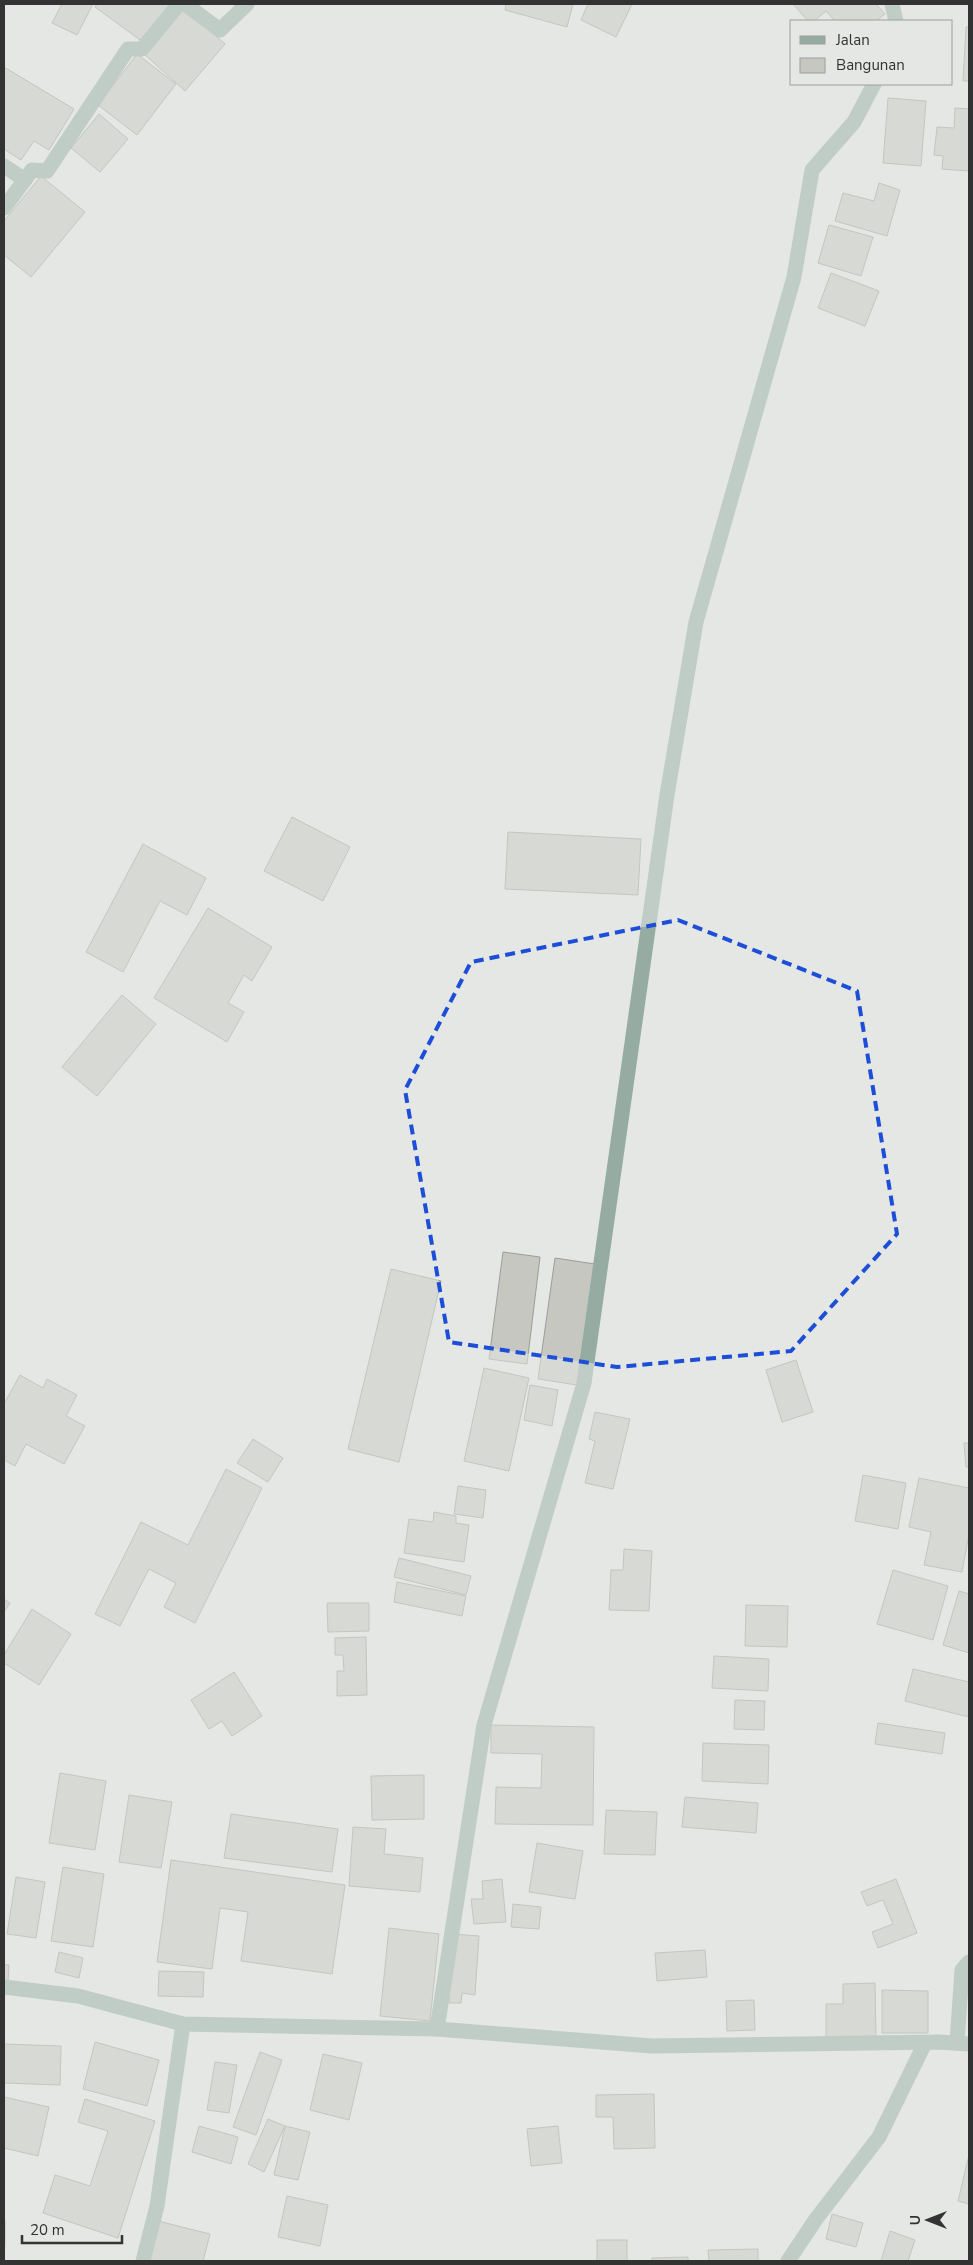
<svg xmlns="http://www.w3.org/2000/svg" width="973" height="2265" font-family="'Nunito Sans',sans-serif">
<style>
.building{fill:#c7c7c2;stroke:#9d9c98}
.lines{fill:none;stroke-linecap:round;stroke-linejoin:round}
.street{stroke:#96aca3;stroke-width:15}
.marked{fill:none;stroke:#1d4ed8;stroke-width:4;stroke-dasharray:10 6;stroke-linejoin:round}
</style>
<rect width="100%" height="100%" fill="#e4e7e3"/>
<g class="building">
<polygon points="62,4 93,4 77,35 52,23"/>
<polygon points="97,4 170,4 143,42 95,7"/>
<polygon points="506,4 573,4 567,27 505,10"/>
<polygon points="588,4 632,4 616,37 581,20"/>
<polygon points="793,4 876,4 885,14 876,21 835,21 826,11 814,21 808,21"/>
<polygon points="183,7 225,44 185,91 143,53"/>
<polygon points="966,27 969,27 969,81 963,81"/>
<polygon points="137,54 176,84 137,135 98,105"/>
<polygon points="4,67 74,109 49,150 34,141 21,160 4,149"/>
<polygon points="888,98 926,101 921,166 883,163"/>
<polygon points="955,108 969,109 969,171 942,169 943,156 934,155 937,127 954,128"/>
<polygon points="99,114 128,139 100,172 71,148"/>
<polygon points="41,176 85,212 31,277 4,255 4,221"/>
<polygon points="879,183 900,190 887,236 835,221 843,193 874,201"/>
<polygon points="829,225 873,237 861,276 818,263"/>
<polygon points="831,273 879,291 865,326 818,308"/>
<polygon points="292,817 350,847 323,901 264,871"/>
<polygon points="508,832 641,839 638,895 505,889"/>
<polygon points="143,844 206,878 187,915 160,901 123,972 86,952"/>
<polygon points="208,908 272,947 252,981 244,975 228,1003 244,1012 227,1042 154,998"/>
<polygon points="122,995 156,1024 97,1096 62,1067"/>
<polygon points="503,1252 540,1257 527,1364 489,1359"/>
<polygon points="555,1258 595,1264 577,1385 538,1379"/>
<polygon points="391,1269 441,1281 399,1462 348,1449"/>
<polygon points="796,1360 813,1412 782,1422 766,1370"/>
<polygon points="484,1368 529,1378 509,1471 464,1461"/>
<polygon points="20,1375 43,1388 47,1379 77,1395 66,1416 85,1426 64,1464 26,1444 15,1466 4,1460 4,1404"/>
<polygon points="530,1385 558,1390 552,1426 524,1420"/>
<polygon points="595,1412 630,1419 613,1489 585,1483 595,1441 589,1439"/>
<polygon points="253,1439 283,1458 268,1482 237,1463"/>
<polygon points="964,1443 969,1443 969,1467 966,1467"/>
<polygon points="226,1469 262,1488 195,1623 164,1607 176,1583 149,1569 120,1626 95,1614 141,1522 188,1545"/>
<polygon points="863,1475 906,1483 898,1529 855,1521"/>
<polygon points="919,1478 969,1488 969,1534 962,1572 924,1565 931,1532 909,1527"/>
<polygon points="458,1486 486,1490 483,1518 454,1514"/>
<polygon points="434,1512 456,1516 456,1523 469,1525 464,1562 404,1553 409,1519 433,1522"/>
<polygon points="624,1549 652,1551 649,1611 609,1610 611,1570 623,1570"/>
<polygon points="399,1558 471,1576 466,1595 394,1577"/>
<polygon points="893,1570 948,1586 933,1640 877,1624"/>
<polygon points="397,1582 466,1596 462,1616 394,1602"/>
<polygon points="959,1591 969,1594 969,1653 943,1645"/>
<polygon points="4,1599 10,1603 4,1612"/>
<polygon points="327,1603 369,1603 369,1631 328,1632"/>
<polygon points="746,1605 788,1606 787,1647 745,1646"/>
<polygon points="32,1609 71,1634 39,1685 4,1663 4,1655"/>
<polygon points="366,1637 367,1695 337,1696 337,1671 344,1671 343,1655 335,1655 335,1638"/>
<polygon points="714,1656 769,1659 768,1691 712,1688"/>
<polygon points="913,1669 969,1682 969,1717 905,1701"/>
<polygon points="234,1672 262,1716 232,1736 222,1721 209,1729 191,1700"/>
<polygon points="735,1700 765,1701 764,1730 734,1729"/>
<polygon points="878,1723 945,1733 942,1754 875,1744"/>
<polygon points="491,1725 594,1727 593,1825 495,1824 496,1787 541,1788 542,1754 491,1753"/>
<polygon points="703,1743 769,1745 768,1784 702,1781"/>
<polygon points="60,1773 106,1781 95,1850 49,1843"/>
<polygon points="424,1775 424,1819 372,1820 371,1776"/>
<polygon points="129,1795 172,1802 161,1868 119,1862"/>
<polygon points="685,1797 758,1803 756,1833 682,1827"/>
<polygon points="606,1810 657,1812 655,1855 604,1854"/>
<polygon points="231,1814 338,1829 332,1872 224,1858"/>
<polygon points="353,1827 386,1829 384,1854 423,1858 420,1892 349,1886"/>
<polygon points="537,1843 583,1851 575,1899 529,1892"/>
<polygon points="171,1860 345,1885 332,1974 241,1961 248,1912 220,1908 212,1969 157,1962"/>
<polygon points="63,1867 104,1874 93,1947 51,1941"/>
<polygon points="16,1877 45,1882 36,1938 7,1934"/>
<polygon points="502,1879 506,1922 474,1924 471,1899 483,1899 482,1881"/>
<polygon points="896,1879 917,1933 878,1948 872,1932 893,1924 883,1900 867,1906 861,1892"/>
<polygon points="513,1904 541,1907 539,1929 511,1927"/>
<polygon points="389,1928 439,1934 430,2021 380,2016"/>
<polygon points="453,1934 479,1936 475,1995 462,1993 461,2003 449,2003"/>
<polygon points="705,1950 707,1977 657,1981 655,1953"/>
<polygon points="59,1952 83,1958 79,1978 55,1972"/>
<polygon points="4,1965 9,1965 8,1983 4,1983"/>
<polygon points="159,1971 204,1972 203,1997 158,1996"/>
<polygon points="875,1983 876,2037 826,2037 826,2004 843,2004 843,1984"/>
<polygon points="882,1990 928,1991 928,2033 882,2033"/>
<polygon points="754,2000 755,2030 727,2031 726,2001"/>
<polygon points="95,2042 159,2060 147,2106 83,2089"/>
<polygon points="4,2044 61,2046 60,2085 4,2083"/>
<polygon points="260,2052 282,2060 256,2135 233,2127"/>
<polygon points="323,2054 362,2063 349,2120 310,2110"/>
<polygon points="215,2062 237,2065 229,2113 207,2110"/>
<polygon points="654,2094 655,2148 614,2149 613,2117 596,2117 596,2095"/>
<polygon points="4,2097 49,2107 38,2156 4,2148"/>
<polygon points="85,2099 155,2121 118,2238 43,2213 55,2175 90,2186 108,2131 78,2122"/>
<polygon points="268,2119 285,2126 264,2172 248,2164"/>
<polygon points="199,2126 238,2137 231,2164 192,2152"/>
<polygon points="285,2126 310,2132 298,2180 274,2175"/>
<polygon points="558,2126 562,2163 531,2166 527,2129"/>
<polygon points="969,2155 969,2204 958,2201"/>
<polygon points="287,2196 328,2205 320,2246 278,2237"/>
<polygon points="832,2214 863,2223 856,2247 826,2239"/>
<polygon points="4,2220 5,2220 5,2247 4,2246"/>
<polygon points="158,2221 210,2234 203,2261 148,2261"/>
<polygon points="890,2231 915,2240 908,2261 881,2261"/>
<rect x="597" y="2240" width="30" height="21"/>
<polygon points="758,2249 758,2261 709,2261 708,2250"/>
<polygon points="688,2257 688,2261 652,2261 652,2258"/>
</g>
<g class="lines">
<g class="street">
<polyline points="185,4 220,30 247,4"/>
<polyline points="892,4 896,21"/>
<polyline points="4,166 25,180"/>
<polyline points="4,208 32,170 47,171 128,49 142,49 179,4"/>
<polyline points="4,1987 78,1996 183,2024 437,2029 652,2046 939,2042 969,2044"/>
<polyline points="437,2029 484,1725 584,1383 667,795 696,622 794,277 812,170 854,122 874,84"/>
<polyline points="957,2043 962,1970 969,1962"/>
<polyline points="143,2261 157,2206 183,2024"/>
<polyline points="788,2261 816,2219 879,2137 925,2043"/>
</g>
</g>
<path d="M0 0H973V2265H0ZM678 920 857 991 897 1234 791 1351 617 1367 449 1342 405 1090 471 962Z" fill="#e4e7e3" fill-opacity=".55" fill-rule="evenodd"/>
<path class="marked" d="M678 920 857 991 897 1234 791 1351 617 1367 449 1342 405 1090 471 962Z"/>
<rect width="973" height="2265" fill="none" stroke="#323332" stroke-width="10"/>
<rect x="790" y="20" width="162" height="65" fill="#e4e7e3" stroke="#9d9f9c"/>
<rect x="800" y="36" width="25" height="8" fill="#96aca3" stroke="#9d9f9c"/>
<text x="836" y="45" font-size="15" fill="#323332">Jalan</text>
<rect x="800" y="58" width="25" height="15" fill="#c7c7c2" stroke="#9d9f9c"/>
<text x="836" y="70" font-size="15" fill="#323332">Bangunan</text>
<g transform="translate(928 2220) rotate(270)" stroke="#e4e7e3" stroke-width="4" paint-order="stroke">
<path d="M0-4L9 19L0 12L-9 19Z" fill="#323332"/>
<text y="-8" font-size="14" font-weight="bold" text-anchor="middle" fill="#323332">U</text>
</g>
<path d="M22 2235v8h100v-8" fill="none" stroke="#323332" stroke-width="2.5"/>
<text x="30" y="2235" font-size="15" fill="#323332" stroke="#e4e7e3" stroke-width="4" paint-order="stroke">20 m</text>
</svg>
